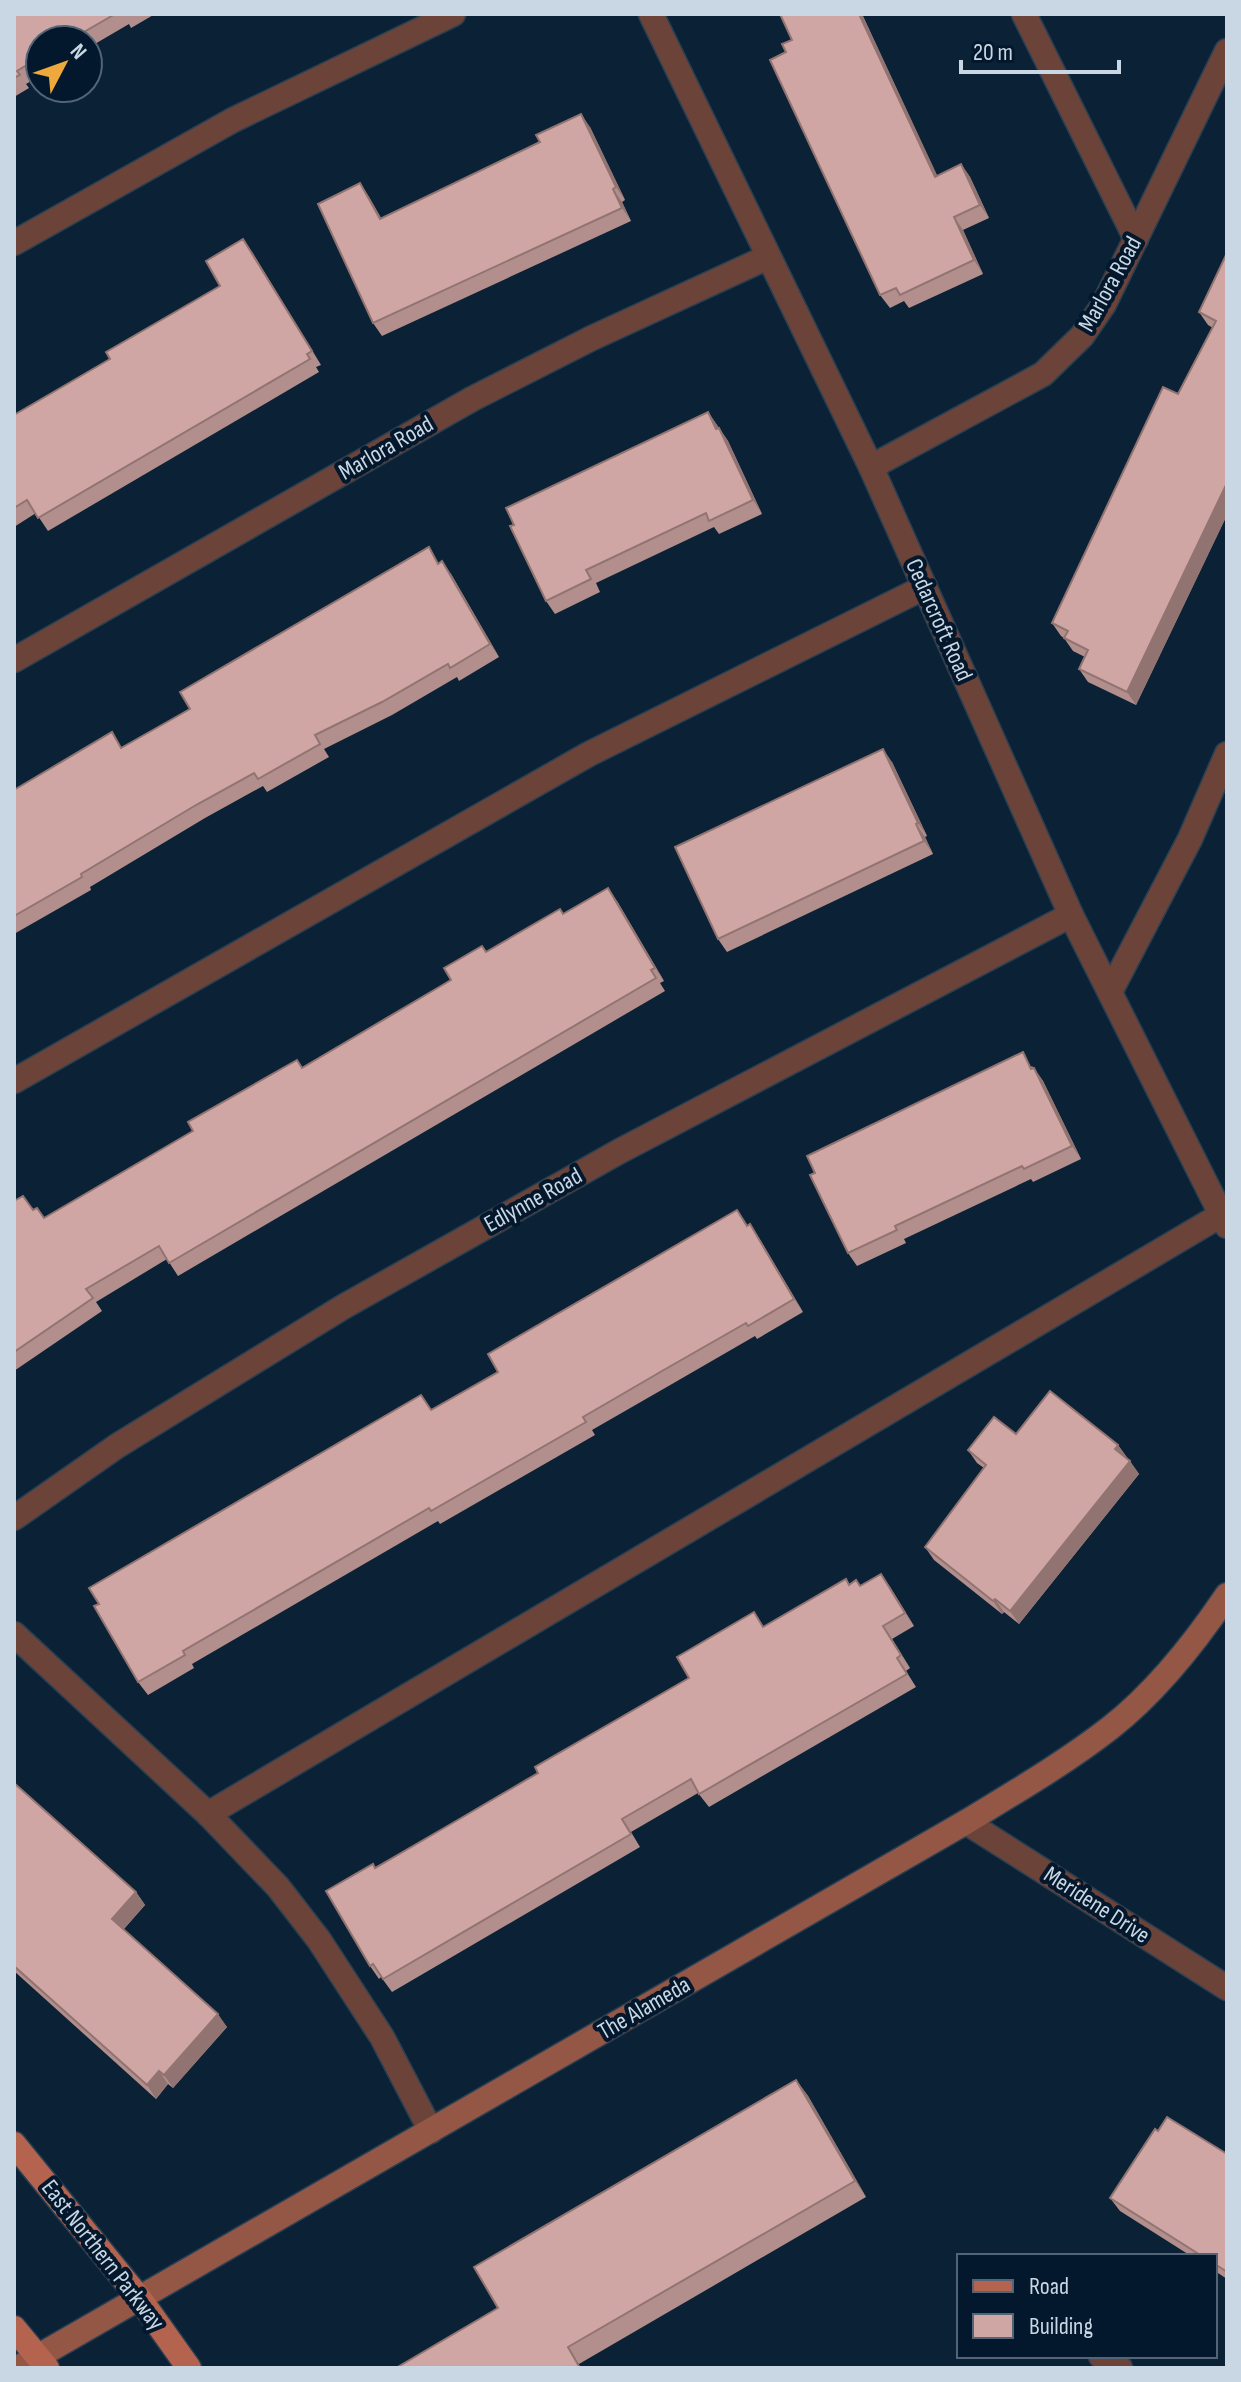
<svg xmlns="http://www.w3.org/2000/svg" width="1241" height="2382" font-family="'Sofia Sans Condensed',sans-serif">
<style>
.lines{fill:none;stroke-linecap:round;stroke-linejoin:round}
.lane-casing{stroke:#293f52;stroke-width:27}
.street-casing{stroke:#293f52;stroke-width:27}
.secondary-casing{stroke:#293f52;stroke-width:27}
.primary-casing{stroke:#293f52;stroke-width:27}
.lane{stroke:#6b4339;stroke-width:24}
.street{stroke:#6b4339;stroke-width:24}
.secondary{stroke:#945645;stroke-width:24}
.primary{stroke:#b4634e;stroke-width:24}
.wall{fill:#b28f8c}
.shaded-wall{fill:#917472}
.building{fill:#cfa6a3;stroke:#917472;stroke-width:2}
.labels{text-anchor:middle;dominant-baseline:central;stroke-width:8;stroke-linejoin:round;paint-order:stroke}
.street-label{font-size:24px;fill:#c9d7e4;stroke:#03182c}
</style>
<rect width="100%" height="100%" fill="#0b2236"/>
<g class="lines">
<g class="lane-casing">
<g id="lane">
<polyline points="1024,14 1136,239"/>
<polyline points="14,243 233,120 453,14"/>
<polyline points="1110,992 1190,839 1227,754"/>
<polyline points="14,1081 589,754 925,587"/>
<polyline points="14,1634 208,1814 278,1887 319,1940 382,2037 431,2131"/>
<polyline points="208,1814 1221,1215"/>
<polyline points="1101,2356 1120,2368"/>
</g>
</g>
<g class="street-casing">
<g id="street">
<polyline points="651,14 871,467 1071,915 1227,1226"/>
<polyline points="871,467 1043,374 1082,336 1104,304 1227,51"/>
<polyline points="14,660 472,399 592,338 768,257"/>
<polyline points="14,1518 117,1446 343,1307 620,1151 1071,915"/>
<polyline points="966,1822 1227,1988"/>
</g>
</g>
<g class="secondary-casing">
<path id="secondary" d="M18 2368 966 1822C1015 1792 1065 1763 1110 1728 1156 1692 1194 1644 1227 1595"/>
</g>
<g class="primary-casing">
<g id="primary">
<polyline points="14,2144 140,2299 189,2368"/>
<polyline points="14,2328 47,2368"/>
</g>
</g>
<use href="#lane" class="lane"/>
<use href="#street" class="street"/>
<use href="#secondary" class="secondary"/>
<use href="#primary" class="primary"/>
</g>
<g class="wall">
<polygon points="14,14 155,14 131,28 129,24 88,48 88,40 40,40 40,76 26,84 29,88 14,97"/>
<polygon points="780,14 862,14 937,176 961,164 970,177 989,218 963,230 983,274 909,308 904,301 890,308 880,295 786,52 792,40"/>
<polygon points="590,127 625,200 622,202 631,221 382,336 373,323 360,183 369,197 381,218"/>
<polygon points="252,252 321,365 316,367 319,372 48,531 36,513 14,527 14,415 110,359 220,286"/>
<polygon points="1227,253 1227,515 1136,705 1088,682 1079,669 1085,657 1073,651 1064,638 1061,636 1052,623 1178,394 1213,328 1208,325 1199,312"/>
<polygon points="708,412 728,441 762,514 719,534 714,527 596,583 600,592 555,614 546,601"/>
<polygon points="439,563 451,574 499,657 459,681 457,677 392,715 324,749 329,757 267,792 263,786 205,818 90,887 91,890 14,934 14,790 122,748"/>
<polygon points="892,762 927,836 925,837 933,854 727,952 718,939"/>
<polygon points="617,901 664,981 660,983 665,991 178,1276 167,1259 96,1302 102,1311 14,1371 14,1201 33,1210 44,1218 451,980 482,946 486,952 563,914"/>
<polygon points="1032,1066 1043,1081 1081,1159 1033,1182 1031,1179 904,1239 906,1243 857,1266 848,1253"/>
<polygon points="748,1226 759,1238 803,1312 757,1339 755,1336 672,1384 592,1430 595,1435 440,1524 438,1521 192,1664 194,1668 148,1695 138,1682 432,1410"/>
<polygon points="1016,1434 1118,1445 1139,1474 1019,1624 1004,1612 1002,1614 934,1560 925,1547 984,1468 977,1463 968,1450"/>
<polygon points="850,1585 890,1587 914,1626 892,1639 910,1668 906,1671 916,1687 709,1807 698,1793 631,1832 640,1847 392,1992 381,1977 379,1979 370,1966 376,1868 538,1773 689,1678 764,1627"/>
<polygon points="14,1783 136,1892 145,1905 124,1929 227,2027 173,2088 168,2084 156,2099 14,1971"/>
<polygon points="796,2080 808,2096 866,2197 579,2364 498,2308"/>
<polygon points="1158,2131 1227,2154 1227,2279 1215,2271 1215,2256 1191,2256 1120,2211 1110,2198"/>
</g>
<g class="shaded-wall">
<polygon points="859,14 862,14 944,190 935,177"/>
<polygon points="581,114 590,127 625,200 616,187"/>
<polygon points="961,164 970,177 989,218 980,205"/>
<polygon points="360,183 369,197 389,232 380,219"/>
<polygon points="613,189 622,202 631,221 622,208"/>
<polygon points="954,217 963,230 983,274 974,260"/>
<polygon points="243,239 252,252 321,365 312,351"/>
<polygon points="708,412 728,441 762,514 753,500"/>
<polygon points="1227,483 1227,515 1136,705 1127,692"/>
<polygon points="442,561 451,574 499,657 490,644"/>
<polygon points="883,749 892,762 927,836 918,823"/>
<polygon points="916,824 925,837 933,854 924,841"/>
<polygon points="608,888 617,901 664,981 655,968"/>
<polygon points="1034,1068 1043,1081 1081,1159 1072,1146"/>
<polygon points="750,1224 759,1238 803,1312 794,1299"/>
<polygon points="1118,1445 1127,1458 1115,1449"/>
<polygon points="1130,1461 1139,1474 1019,1624 1010,1611"/>
<polygon points="881,1574 890,1587 914,1626 905,1613"/>
<polygon points="995,1599 1004,1612 1002,1614 993,1601"/>
<polygon points="883,1626 892,1639 910,1668 901,1655"/>
<polygon points="136,1892 145,1905 121,1932 112,1919"/>
<polygon points="218,2014 227,2027 173,2088 164,2075"/>
<polygon points="159,2071 168,2084 156,2099 147,2085"/>
<polygon points="796,2080 808,2096 866,2197 855,2181"/>
</g>
<g class="building">
<polygon points="14,14 115,14 70,40 40,40 40,57 17,71 20,75 14,78"/>
<polygon points="780,14 859,14 935,177 961,164 980,205 954,217 974,260 900,295 896,288 880,295 770,60 786,52 782,44 792,40"/>
<polygon points="581,114 616,187 613,189 622,208 373,323 318,204 360,183 380,219 540,142 536,135"/>
<polygon points="243,239 312,351 307,354 310,359 38,518 27,500 14,508 14,415 110,359 106,352 220,286 206,261"/>
<polygon points="1227,253 1227,483 1127,692 1079,669 1088,650 1064,638 1068,631 1052,623 1163,387 1178,394 1216,321 1199,312"/>
<polygon points="708,412 716,429 719,428 753,500 709,521 706,513 586,570 591,579 546,601 510,526 514,525 506,508"/>
<polygon points="429,547 438,564 442,561 490,644 450,668 448,664 382,702 315,735 320,744 258,779 254,773 196,805 81,874 82,877 14,916 14,790 112,732 121,748 190,709 180,692"/>
<polygon points="883,749 918,823 916,824 924,841 718,939 675,847"/>
<polygon points="608,888 655,968 651,970 656,978 169,1263 159,1246 86,1289 93,1298 14,1352 14,1201 23,1196 33,1210 37,1208 44,1218 193,1131 188,1122 297,1060 302,1068 451,980 444,968 482,946 486,952 560,909 563,914"/>
<polygon points="1023,1052 1031,1069 1034,1068 1072,1146 1024,1169 1022,1166 895,1226 897,1230 848,1253 810,1175 815,1173 807,1156"/>
<polygon points="737,1210 747,1226 750,1224 794,1299 748,1326 746,1323 662,1371 583,1417 586,1422 431,1511 429,1508 183,1651 185,1655 138,1682 94,1606 99,1604 89,1588 421,1395 431,1410 498,1372 488,1354"/>
<polygon points="1050,1391 1118,1445 1115,1449 1130,1461 1010,1611 995,1599 993,1601 925,1547 986,1465 968,1450 994,1417 1016,1434"/>
<polygon points="881,1574 905,1613 883,1626 901,1655 897,1658 907,1674 699,1794 691,1779 622,1819 631,1834 383,1979 373,1964 370,1966 326,1891 373,1864 375,1868 456,1821 538,1773 535,1767 689,1678 677,1657 754,1612 763,1627 846,1579 849,1585 856,1580 860,1586"/>
<polygon points="14,1783 136,1892 112,1919 218,2014 164,2075 159,2071 147,2085 14,1966"/>
<polygon points="796,2080 855,2181 568,2347 580,2368 396,2368 498,2308 474,2267"/>
<polygon points="1167,2117 1227,2154 1227,2272 1215,2264 1215,2256 1202,2256 1110,2198 1155,2129 1158,2131"/>
</g>
<g class="labels">
<g class="street-label">
<text transform="translate(1110 284) rotate(-61)">Marlora Road</text>
<text transform="translate(386 448) rotate(-30)">Marlora Road</text>
<text transform="translate(939 620) rotate(66)">Cedarcroft Road</text>
<text transform="translate(533 1200) rotate(-29)">Edlynne Road</text>
<text transform="translate(1097 1905) rotate(33)">Meridene Drive</text>
<text transform="translate(644 2008) rotate(-30)">The Alameda</text>
<text transform="translate(103 2255) rotate(52)">East Northern Parkway</text>
</g>
</g>
<rect width="1241" height="2382" fill="none" stroke="#c9d7e4" stroke-width="32"/>
<rect x="957" y="2254" width="260" height="104" fill="#03182c" stroke="#526476" stroke-width="2"/>
<rect x="973" y="2280" width="40" height="12" fill="#b4634e" stroke="#526476" stroke-width="2"/>
<text x="1029" y="2294" font-size="24" fill="#c9d7e4">Road</text>
<rect x="973" y="2314" width="40" height="24" fill="#cfa6a3" stroke="#526476" stroke-width="2"/>
<text x="1029" y="2334" font-size="24" fill="#c9d7e4">Building</text>
<g transform="translate(64 64) rotate(49)"><circle r="38" fill="#03182c" stroke="#526476" stroke-width="2"/>
<path d="M0-6L14 30L0 20L-14 30Z" fill="#eea83c"/>
<text y="-12" font-size="22" font-weight="bold" text-anchor="middle" fill="#c9d7e4">N</text>
</g>
<path d="M961 60v12h158v-12" fill="none" stroke="#c9d7e4" stroke-width="4"/>
<text x="973" y="60" font-size="24" fill="#c9d7e4" stroke="#03182c" stroke-width="6" paint-order="stroke">20 m</text>
</svg>
